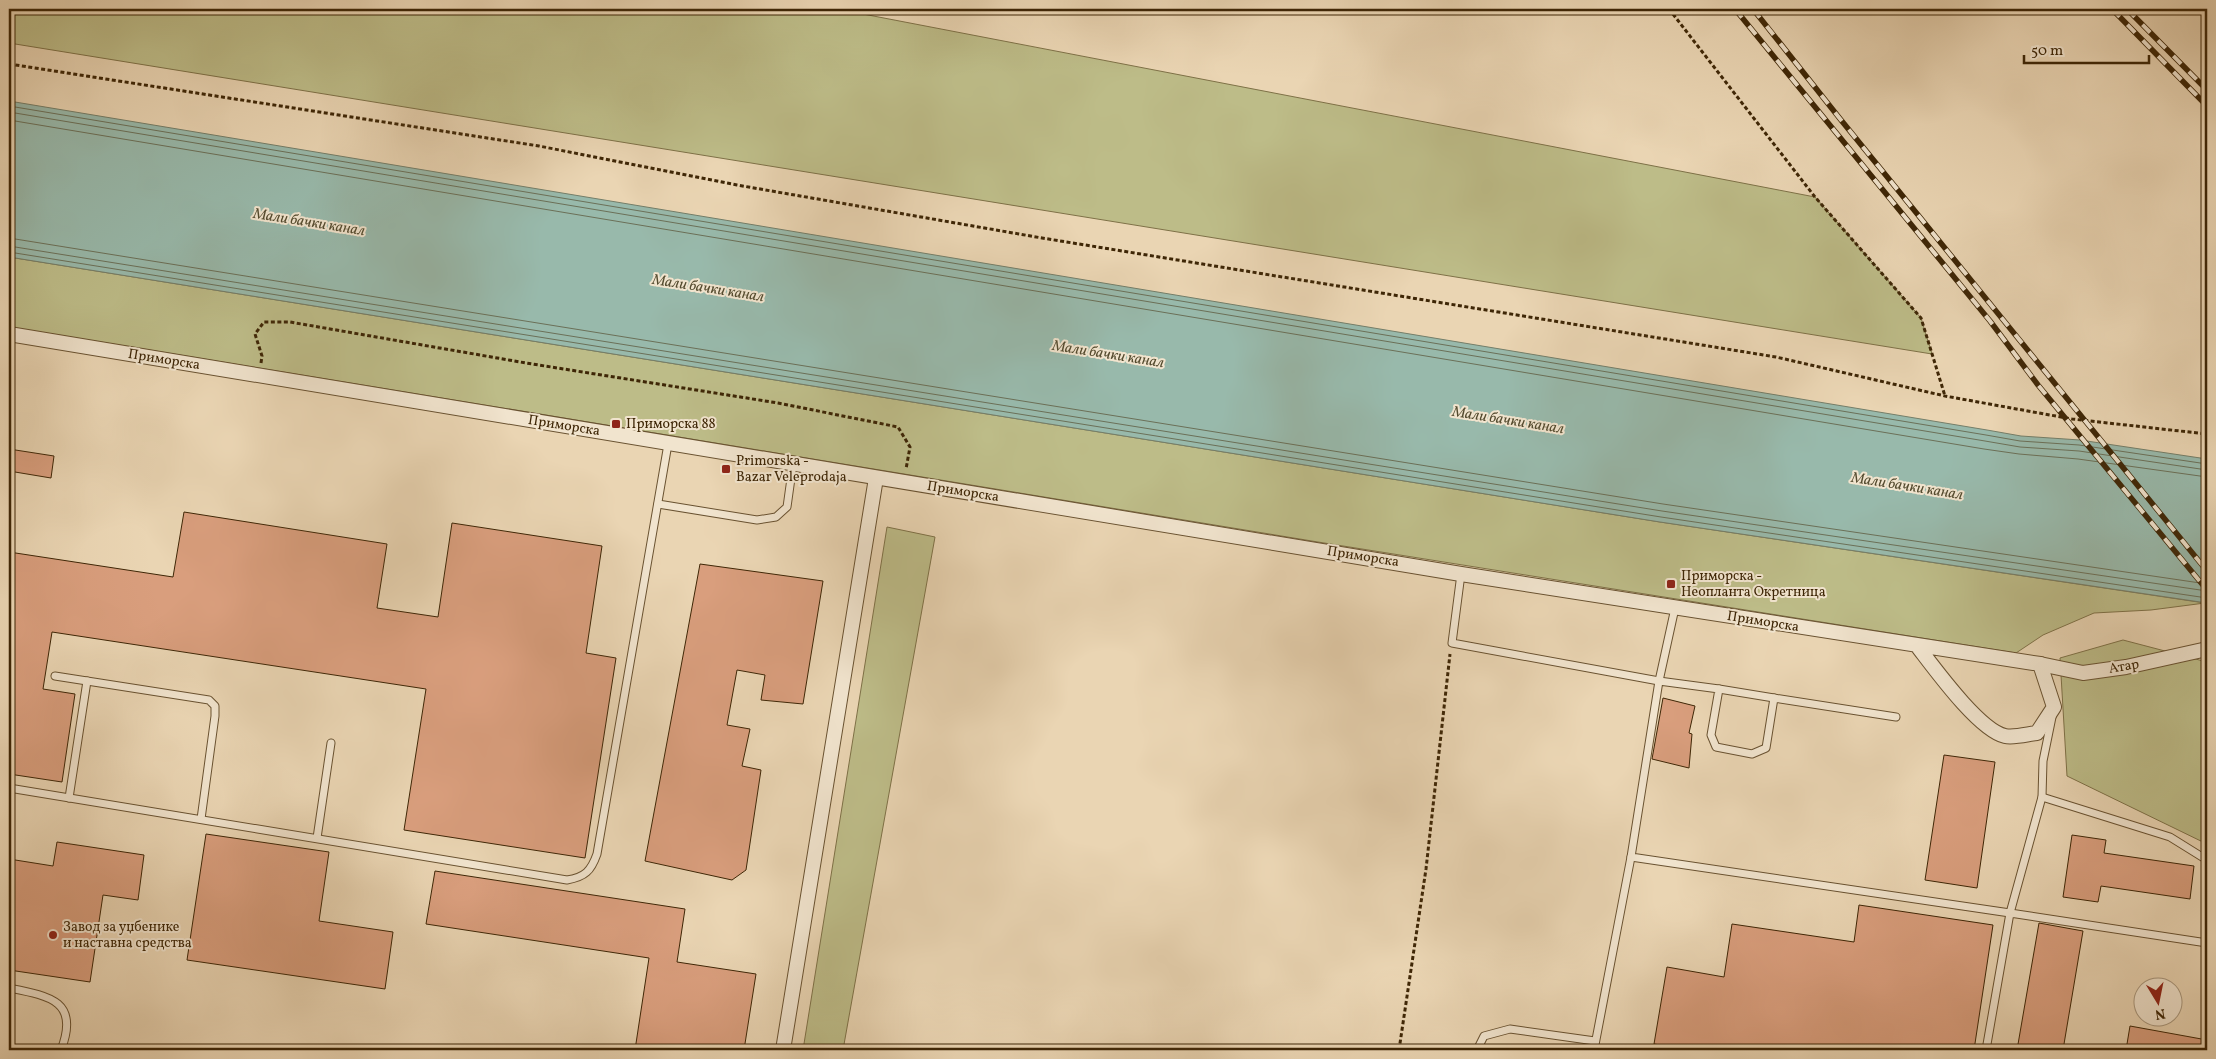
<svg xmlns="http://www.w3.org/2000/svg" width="2216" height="1059" font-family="Vollkorn,serif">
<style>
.green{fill:#bdbc88;stroke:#7e7147}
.water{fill:#98b9ab;stroke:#747e69}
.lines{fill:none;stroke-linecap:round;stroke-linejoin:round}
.shore{stroke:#6b7058;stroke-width:1}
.building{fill:#d99e7d;stroke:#3e2606}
.service-casing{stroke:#695231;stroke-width:9}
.minor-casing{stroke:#695231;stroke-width:16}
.path{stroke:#3e2606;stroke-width:3;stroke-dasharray:4 2.5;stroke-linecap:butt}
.service{stroke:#f1e4ce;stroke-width:7}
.minor{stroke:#f1e4ce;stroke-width:14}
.rail-casing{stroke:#3e2606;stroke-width:5.5}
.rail{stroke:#f1e4ce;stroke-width:4;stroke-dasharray:11;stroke-linecap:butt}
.poi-dot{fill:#8f2418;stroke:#f1e4ce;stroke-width:2}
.labels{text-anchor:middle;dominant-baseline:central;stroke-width:4;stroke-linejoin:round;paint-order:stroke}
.street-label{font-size:14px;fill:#3e2606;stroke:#f1e4ce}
.poi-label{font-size:14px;fill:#3e2606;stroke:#f1e4ce;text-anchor:start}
.water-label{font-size:15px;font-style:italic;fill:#544b2f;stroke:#f1e4ce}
</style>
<rect width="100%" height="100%" fill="#ead5b3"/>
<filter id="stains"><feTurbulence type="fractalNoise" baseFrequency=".004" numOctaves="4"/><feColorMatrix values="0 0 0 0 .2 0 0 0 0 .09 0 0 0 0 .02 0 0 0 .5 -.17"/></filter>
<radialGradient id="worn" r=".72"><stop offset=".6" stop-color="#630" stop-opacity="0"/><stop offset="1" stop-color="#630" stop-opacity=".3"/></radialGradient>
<g class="green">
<polygon points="9,9 837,9 1815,197 1921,318 1932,354 9,43"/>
<polygon points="9,257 1660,522 2205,603 2151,610 2094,613 2043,635 2016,653 1318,542 9,327"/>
<polygon points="887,527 935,537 843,1050 803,1050"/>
<polygon points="2123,640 2207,662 2207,844 2067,776 2060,658"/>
</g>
<polygon class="water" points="9,101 1987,430 2021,436 2080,440 2207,459 2207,603 1660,522 9,257"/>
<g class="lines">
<g class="shore">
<polyline points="9,106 1986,435 2020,441 2079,445 2207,464"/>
<polyline points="9,112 1985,441 2020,447 2079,451 2207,470"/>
<polyline points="9,120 1984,449 2019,454 2078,459 2207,477"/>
<polyline points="9,238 1663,504 2207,584"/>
<polyline points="9,246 1662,511 2207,591"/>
<polyline points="9,252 1661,517 2207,598"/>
</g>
</g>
<g class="building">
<polygon points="9,449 54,456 51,478 9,471"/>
<polygon points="184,512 387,544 377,608 438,617 452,523 602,546 586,653 616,658 585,858 404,830 426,689 52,632 43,689 75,694 62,782 9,774 9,552 173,577"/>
<polygon points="700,564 823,581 803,704 761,700 765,675 737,670 727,725 750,729 742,766 761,770 746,870 732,880 645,861"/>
<polygon points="1663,698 1695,706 1689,733 1692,734 1689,768 1652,759"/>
<polygon points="1944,755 1995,762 1977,888 1925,880"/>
<polygon points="206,834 329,852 319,921 393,932 385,989 187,960"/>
<polygon points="2072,835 2106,840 2104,853 2194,866 2190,899 2101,886 2098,902 2063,897"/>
<polygon points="57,842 144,855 138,900 103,895 90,982 9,970 9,859 53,866"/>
<polygon points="435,871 685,909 677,962 756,974 744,1050 635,1050 649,958 426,924"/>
<polygon points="1859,905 1993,925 1974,1050 1692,1050 1654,1044 1667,967 1724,977 1732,924 1854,942"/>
<polygon points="2039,923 2083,931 2063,1050 2017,1050"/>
<polygon points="2130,1026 2207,1040 2207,1050 2126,1050"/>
</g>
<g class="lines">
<g class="service-casing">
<g id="service">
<polyline points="658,504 757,520 776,517 787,507 793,464"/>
<polyline points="1461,574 1452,643 1659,681 1675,608"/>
<polyline points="55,676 209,700 215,706 215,716 201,819"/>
<polyline points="1719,689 1774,698"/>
<polyline points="1896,717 1774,698 1766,748 1752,754 1716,747 1711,735 1719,689 1659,681 1631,857 2010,913 2042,797 2043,761 2052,717"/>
<path d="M9 788 567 880C585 877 591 871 597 854L668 444"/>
<polyline points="2042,797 2170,837 2207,860"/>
<polyline points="69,798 87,681"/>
<polyline points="317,838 331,743"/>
<path d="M9 988C50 996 80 1001 61 1050"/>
<polyline points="1477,1050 1484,1036 1510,1029 1595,1041"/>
<polyline points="1594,1050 1631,857"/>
<polyline points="1986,1050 2010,913 2207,943"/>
</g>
</g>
<g class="minor-casing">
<g id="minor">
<path d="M9 334 1461 574 2040 664 2054 707 2037 733C2028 734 2014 738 2005 736 1979 730 1935 669 1918 647"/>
<polyline points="2040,664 2083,673 2126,667 2207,649"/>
<polyline points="783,1050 876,478"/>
</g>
</g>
<g class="path">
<polyline points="1669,9 1815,197 1921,318 1945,396"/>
<polyline points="9,64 539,146 737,185 1042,238 1776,357 1945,396 2072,419 2207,434"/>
<polyline points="261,363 262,356 255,334 264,322 290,322 526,363 778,403 898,427 910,447 906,469"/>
<polyline points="1399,1050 1426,869 1450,654"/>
</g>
<use href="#service" class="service"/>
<use href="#minor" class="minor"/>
<g class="rail-casing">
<g id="rail">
<polyline points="1735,9 1990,321 2038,385 2207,590"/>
<polyline points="1753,9 1841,120 2207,571"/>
<polyline points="2112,9 2207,106"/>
<polyline points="2127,9 2207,90"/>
</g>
</g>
<use href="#rail" class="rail"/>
</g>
<g class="poi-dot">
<rect x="611" y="419" width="10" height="10" rx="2.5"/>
<rect x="721" y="464" width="10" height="10" rx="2.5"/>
<rect x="1666" y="579" width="10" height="10" rx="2.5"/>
<circle cx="53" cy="935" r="5"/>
</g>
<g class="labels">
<g class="street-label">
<text transform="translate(164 360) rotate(9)">Приморска</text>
<text transform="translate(564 426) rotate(9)">Приморска</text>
<text transform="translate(963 492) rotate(9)">Приморска</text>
<text transform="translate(1363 557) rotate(9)">Приморска</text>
<text transform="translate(1763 622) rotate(9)">Приморска</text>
<text transform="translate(2124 667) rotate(-10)">Атар</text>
</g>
<g class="poi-label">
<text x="626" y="424">Приморска 88</text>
<text x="736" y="461">Primorska -<tspan x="736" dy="16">Bazar Veleprodaja</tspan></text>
<text x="1681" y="576">Приморска -<tspan x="1681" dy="16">Неопланта Окретница</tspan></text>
<text x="63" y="927">Завод за уџбенике<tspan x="63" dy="16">и наставна средства</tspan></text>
</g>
<g class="water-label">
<text transform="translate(309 223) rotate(9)">Мали бачки канал</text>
<text transform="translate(708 289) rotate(9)">Мали бачки канал</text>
<text transform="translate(1108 355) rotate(9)">Мали бачки канал</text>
<text transform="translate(1508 421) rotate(9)">Мали бачки канал</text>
<text transform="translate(1907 487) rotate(9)">Мали бачки канал</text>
</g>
</g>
<rect width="2216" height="1059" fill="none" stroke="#ead5b3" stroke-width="30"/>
<rect x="10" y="10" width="2196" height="1039" fill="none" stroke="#3e2606" stroke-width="2.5"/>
<rect x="15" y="15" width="2186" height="1029" fill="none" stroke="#3e2606"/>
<g transform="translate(2158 1002) rotate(170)"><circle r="24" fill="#f1e4ce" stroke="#a9987e"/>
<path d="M0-4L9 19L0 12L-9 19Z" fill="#8f2418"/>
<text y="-8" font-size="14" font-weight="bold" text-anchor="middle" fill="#3e2606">N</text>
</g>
<path d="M2024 55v8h125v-8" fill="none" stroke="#3e2606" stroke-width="2.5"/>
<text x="2031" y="55" font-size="15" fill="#3e2606" stroke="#f1e4ce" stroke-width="4" paint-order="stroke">50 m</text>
<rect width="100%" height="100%" filter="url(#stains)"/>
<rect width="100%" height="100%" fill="url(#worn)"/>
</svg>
